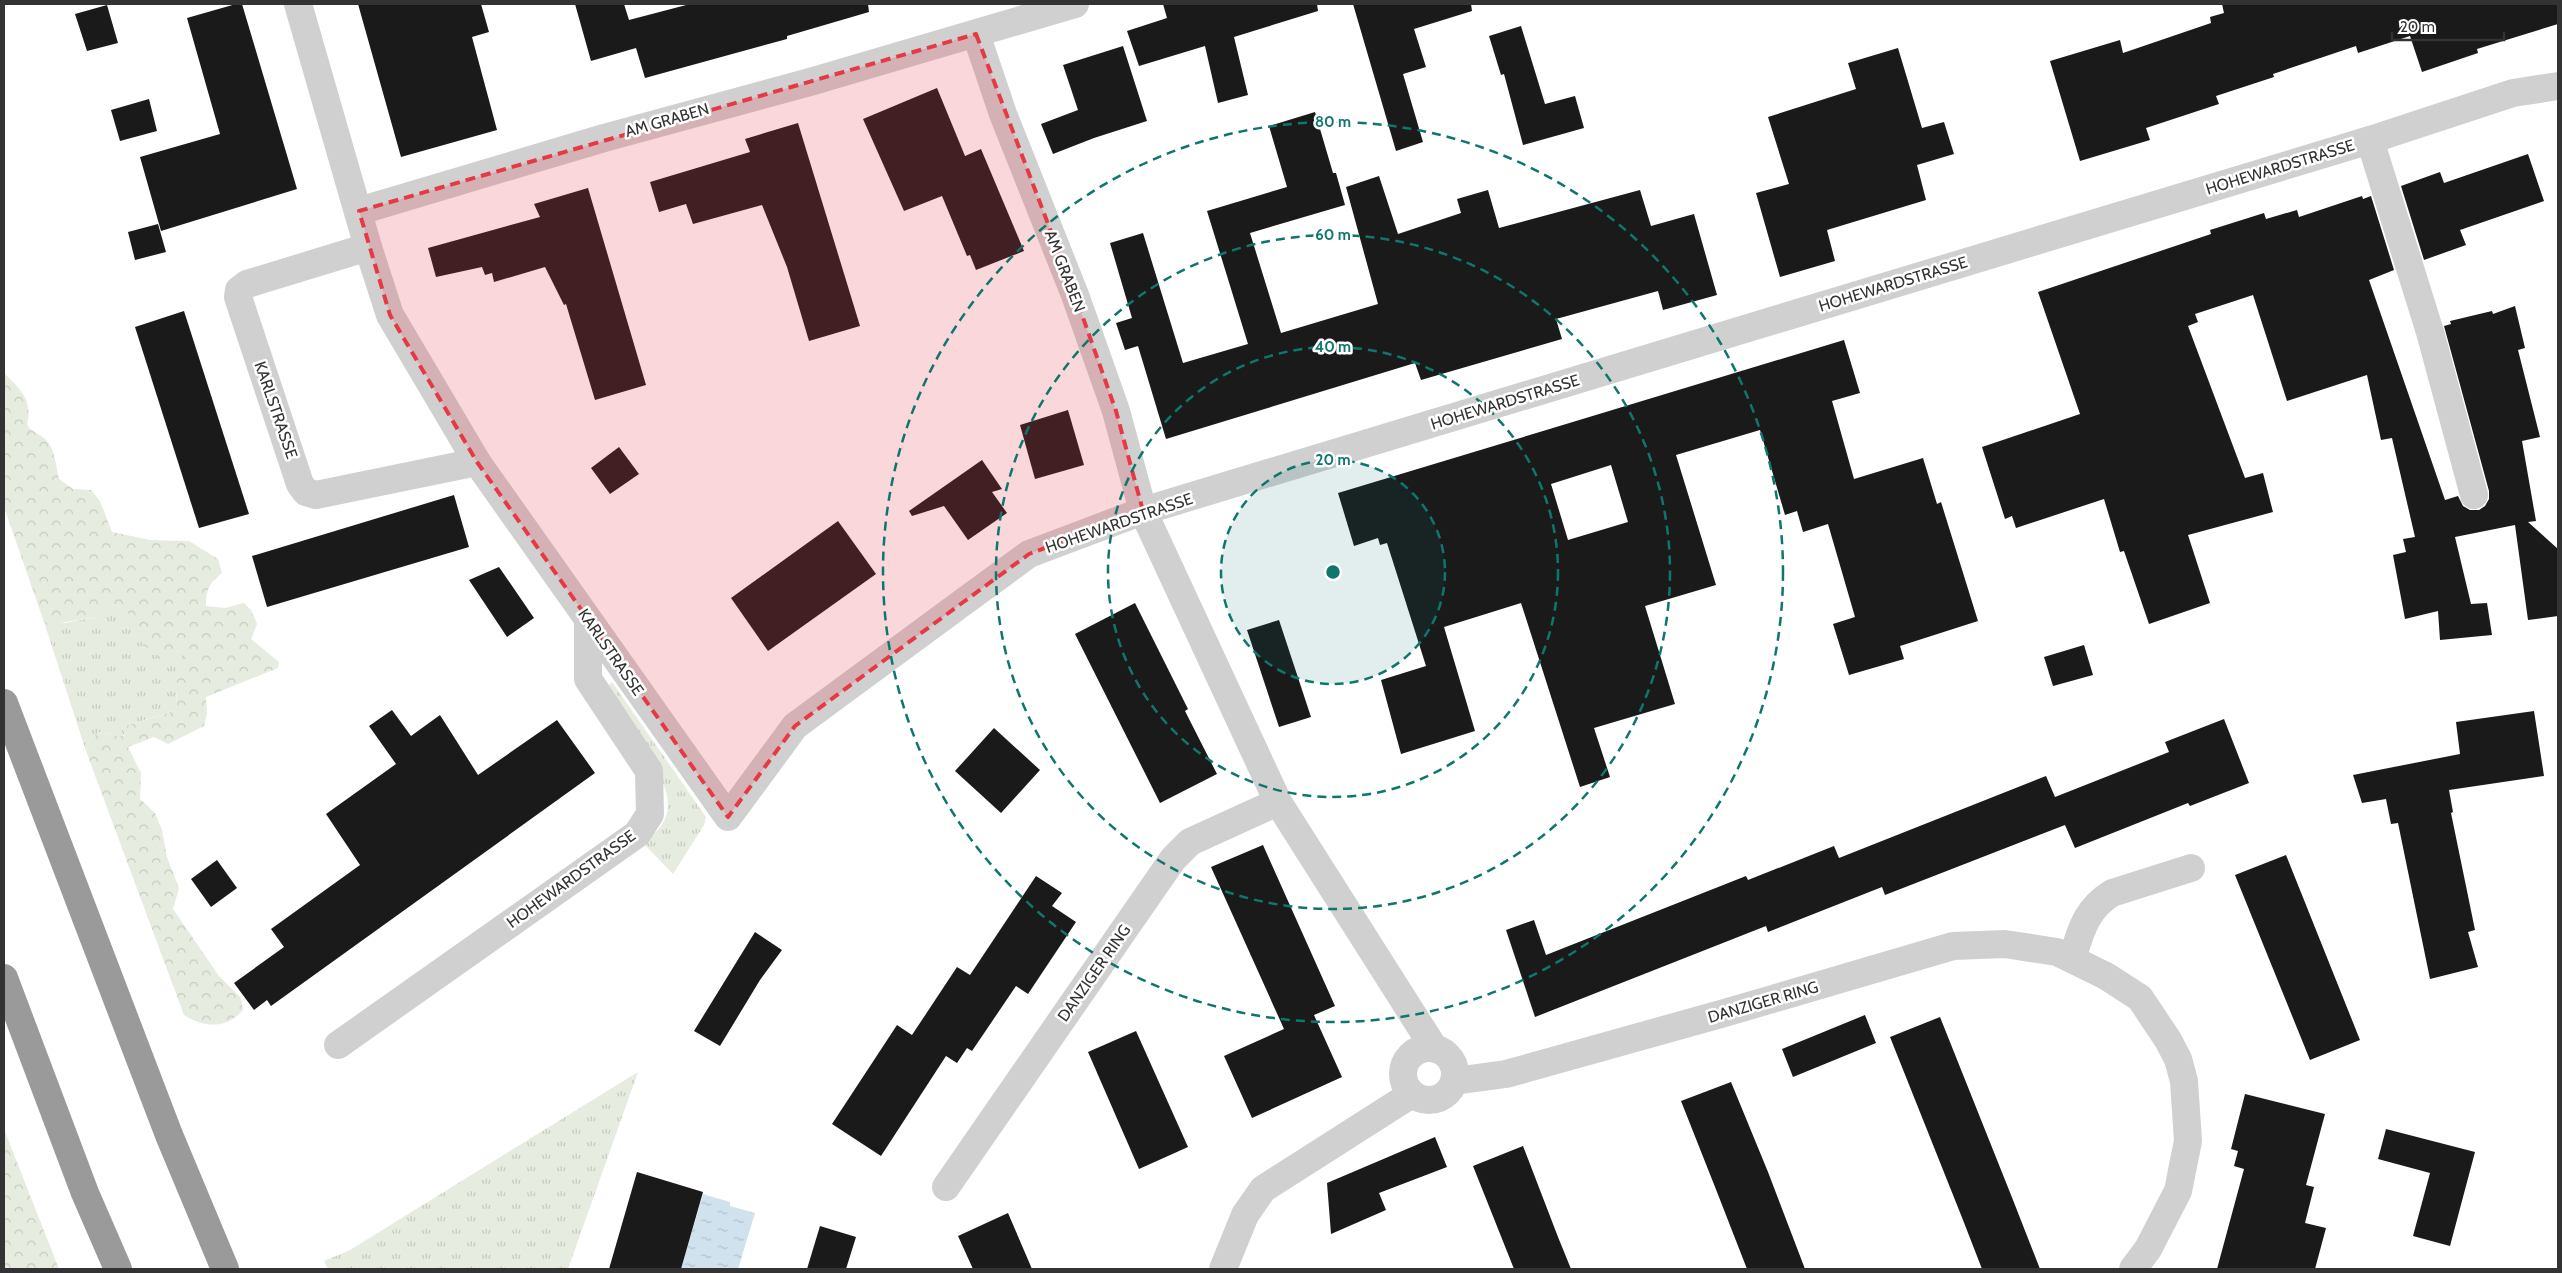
<svg xmlns="http://www.w3.org/2000/svg" width="2562" height="1273" font-family="Cabin,sans-serif">
<style>
.grass{fill:url(#grass-tufts)}
.forest{fill:url(#forest-crowns)}
.water{fill:url(#water-ripples)}
.building{fill:#1a1a1a;fill-rule:evenodd}
.lines{fill:none;stroke-linecap:round;stroke-linejoin:round}
.street{stroke:#d0d0d0;stroke-width:28}
.highway{stroke:#9a9a9a;stroke-width:28}
.marked{fill:#e63946;fill-opacity:0.2;stroke:#e63946;stroke-width:4;stroke-dasharray:10 6;stroke-linejoin:round}
.ring{fill:none;stroke:#0f766e;stroke-width:2.5;stroke-dasharray:9 6}
.labels{text-anchor:middle;dominant-baseline:central;stroke-width:5;stroke-linejoin:round;paint-order:stroke}
.street-label{font-size:16px;fill:#333;stroke:#fff}
.centre{fill:#0f766e;stroke:#fff;stroke-width:2.5}
.ring-label{font-size:15px;text-anchor:middle;font-weight:bold;fill:#0f766e;stroke:#fff;stroke-width:5;stroke-linejoin:round;paint-order:stroke}
</style>
<defs>
<pattern id="grass-tufts" width="24" height="20" patternUnits="userSpaceOnUse" patternTransform="scale(1.25)"><rect width="24" height="20" fill="#e6ecdf"/><path d="M3 7l-1-3M5 7V3M7 7l1-3M15 17l-1-3M17 17v-4M19 17l1-3" fill="none" stroke="#c6cbc0"/></pattern>
<pattern id="forest-crowns" width="20" height="18" patternUnits="userSpaceOnUse" patternTransform="scale(1.25)"><rect width="20" height="18" fill="#e6ecdf"/><path d="M2 6a3 3 0 1 1 6 0M12 15a3 3 0 1 1 6 0" fill="none" stroke="#c6cbc0"/></pattern>
<pattern id="water-ripples" width="26" height="14" patternUnits="userSpaceOnUse" patternTransform="scale(1.25)"><rect width="26" height="14" fill="#cfe2ee"/><path d="M2 4q2-2 4 0t4 0M15 11q2-2 4 0t4 0" fill="none" stroke="#b2c2cd"/></pattern>
</defs>
<rect width="100%" height="100%" fill="#fff"/>
<g class="grass">
<path d="M114 604 130 614 138 626 176 650 187 660 176 695V710C157 717 140 720 122 728L126 734 117 736 99 732 89 741 86 751 44 622 65 623 96 617Z"/>
<path d="M612 682 706 817 704 825 673 874 643 843C668 825 674 809 662 780L606 688Z"/>
<polygon points="638,1072 568,1269 328,1269 324,1261 350,1250"/>
</g>
<g class="forest">
<path d="M4 373C21 390 33 400 27 425 32 432 40 434 46 440 55 449 56 467 59 479L73 489 91 490 100 501 112 532 150 540 189 541 218 559 222 573C209 583 206 590 206 606L225 608 244 603 251 610 257 624 251 639 279 662 278 668 206 697 207 714 204 726 168 744 154 737 128 747 141 773 140 799 155 813 162 830 167 857 179 888 173 909 219 976 241 998 243 1010C227 1029 204 1028 184 1015L86 751 89 741 99 732 117 736 125 735 122 728C139 720 157 718 176 710L177 674 186 660 176 650 157 658 137 637C139 619 129 613 114 604L96 617 48 625 44 622 4 507Z"/>
<polygon points="4,1129 59,1269 4,1269"/>
</g>
<polygon class="water" points="703,1194 730,1202 730,1206 755,1213 738,1269 681,1269"/>
<g class="building">
<polygon points="236,4 242,4 297,189 161,231 140,157 220,134 187,18"/>
<polygon points="358,4 481,4 489,32 472,37 497,130 401,157"/>
<polygon points="575,4 624,4 629,20 690,4 868,4 869,12 787,36 787,39 645,78 636,48 591,61"/>
<polygon points="1163,4 1317,4 1318,11 1234,37 1248,95 1218,103 1205,46 1139,66 1127,31 1167,18"/>
<polygon points="1353,4 1471,4 1472,11 1414,29 1426,67 1403,74 1423,142 1396,151"/>
<polygon points="2222,4 2558,4 2558,24 2477,49 2478,53 2422,72 2410,36 2358,53 2356,46 2273,74 2274,77 2216,96 2219,104 2146,128 2150,140 2080,161 2050,61 2120,40 2123,53 2211,23 2210,17 2224,13"/>
<polygon points="107,5 118,43 87,51 75,14"/>
<polygon points="1521,26 1545,104 1575,96 1584,128 1523,145 1504,74 1501,75 1489,36"/>
<polygon points="1123,46 1147,121 1094,138 1053,154 1041,124 1078,110 1063,65"/>
<polygon points="1898,48 1922,128 1944,122 1954,154 1917,165 1926,200 1827,230 1835,261 1780,277 1756,193 1789,184 1768,117 1856,89 1848,63"/>
<polygon points="937,88 965,156 981,149 1024,251 976,270 970,255 967,256 942,196 904,211 863,119"/>
<polygon points="149,99 157,131 120,141 111,110"/>
<polygon points="1315,112 1333,173 1336,173 1345,205 1250,233 1281,333 1378,304 1346,187 1379,176 1398,234 1461,213 1457,199 1488,190 1499,228 1640,190 1651,226 1694,214 1717,295 1663,310 1658,291 1556,319 1562,339 1421,380 1415,363 1166,439 1138,346 1125,350 1116,323 1132,318 1110,243 1143,233 1183,363 1248,344 1207,211 1287,187 1269,126"/>
<polygon points="798,123 860,326 809,341 787,267 762,205 693,224 686,204 659,212 650,182 750,152 745,139"/>
<polygon points="2528,154 2544,201 2460,230 2466,245 2424,260 2401,186 2440,172 2444,183"/>
<polygon points="588,188 646,385 595,400 566,304 564,305 545,267 494,282 492,273 485,275 482,267 436,277 428,248 540,217 534,204"/>
<polygon points="2362,196 2363,199 2371,196 2394,270 2369,280 2445,500 2458,496 2463,506 2470,510 2479,510 2485,506 2489,499 2489,491 2444,326 2451,324 2450,321 2492,311 2493,314 2515,306 2525,348 2518,350 2540,437 2522,441 2536,521 2528,522 2558,549 2558,616 2528,620 2515,525 2455,537 2471,604 2487,603 2492,635 2440,640 2438,611 2405,619 2393,555 2406,552 2403,539 2415,537 2392,438 2381,440 2367,375 2287,401 2253,295 2195,314 2198,322 2188,326 2245,478 2263,473 2273,512 2188,535 2210,603 2149,624 2124,551 2120,552 2104,499 2016,528 2012,516 2005,519 1982,447 2080,414 2038,292 2211,234 2210,230 2264,213 2266,219 2297,210 2299,217"/>
<polygon points="158,224 166,252 135,260 128,232"/>
<polygon points="184,311 249,514 199,528 135,327"/>
<path d="M1844 340 1860 393 1832 401 1854 479 1923 458 1937 504 1941 502 1978 621 1900 646 1904 659 1849 675 1833 624 1855 617 1828 524 1803 532 1797 511 1785 515 1760 430 1676 455 1716 585 1645 606 1675 704 1594 728 1610 777 1580 787 1521 603 1444 627 1475 731 1401 754 1381 680 1426 666 1387 543 1380 545 1378 538 1354 546 1338 493ZM1611 465 1628 522 1568 540 1551 484Z"/>
<polygon points="1068,410 1084,465 1035,479 1020,425"/>
<polygon points="619,447 639,474 610,494 591,468"/>
<polygon points="982,460 1002,489 992,492 1007,513 968,540 944,506 912,516 909,511"/>
<polygon points="454,495 469,547 267,607 252,556"/>
<polygon points="838,521 876,574 768,651 731,598"/>
<polygon points="499,567 534,618 507,637 469,580"/>
<polygon points="1135,603 1188,709 1185,711 1217,774 1160,803 1075,634"/>
<polygon points="1279,620 1311,717 1279,727 1247,630"/>
<polygon points="2084,645 2093,675 2053,686 2044,657"/>
<polygon points="392,710 411,736 440,715 478,775 557,720 595,773 271,1006 267,1000 254,1010 234,983 284,947 271,929 360,865 326,814 396,764 369,726"/>
<polygon points="2534,711 2544,776 2449,790 2453,812 2451,813 2475,930 2468,932 2478,967 2430,979 2398,823 2391,824 2386,799 2362,803 2353,775 2460,754 2456,722"/>
<polygon points="2224,719 2249,783 2190,806 2188,803 2075,848 2065,825 1885,895 1882,887 1768,932 1766,926 1535,1017 1506,930 1534,920 1546,955 1746,876 1748,880 1834,846 1839,858 2046,776 2055,797 2169,752 2165,742"/>
<polygon points="994,728 1040,770 1001,813 955,771"/>
<polygon points="1263,845 1335,1006 1314,1015 1342,1077 1252,1118 1224,1056 1284,1029 1211,867"/>
<polygon points="2286,855 2360,1040 2310,1060 2235,875"/>
<polygon points="217,860 237,888 211,907 191,879"/>
<polygon points="1036,876 1062,893 1052,906 1076,922 1028,994 1016,986 972,1051 967,1048 957,1063 946,1056 881,1156 832,1124 897,1025 912,1035 957,967 970,975"/>
<polygon points="755,932 782,950 760,980 720,1046 694,1031"/>
<polygon points="1865,1015 1876,1043 1793,1077 1782,1049"/>
<polygon points="1940,1017 2013,1200 2040,1269 1982,1269 1963,1220 1890,1037"/>
<polygon points="1136,1031 1188,1147 1139,1169 1088,1052"/>
<polygon points="1731,1082 1768,1172 1805,1269 1747,1269 1717,1192 1681,1101"/>
<polygon points="2245,1094 2325,1114 2306,1185 2314,1187 2305,1223 2326,1228 2315,1269 2217,1269 2244,1169 2234,1166 2238,1151 2231,1149"/>
<polygon points="2386,1129 2475,1152 2450,1246 2413,1236 2430,1173 2378,1159"/>
<polygon points="1435,1137 1447,1167 1379,1193 1386,1210 1331,1234 1327,1183"/>
<polygon points="1523,1146 1558,1237 1571,1269 1514,1269 1473,1166"/>
<polygon points="637,1172 703,1192 681,1269 609,1269"/>
<polygon points="1008,1213 1032,1269 973,1269 958,1236"/>
<polygon points="820,1226 856,1237 846,1269 807,1269"/>
</g>
<g class="lines">
<g class="street">
<polyline points="298,4 368,247 390,315 477,462 728,817 795,726 962,603 1029,554 1143,511 2370,140 2513,93 2558,86"/>
<polyline points="976,34 1003,114 1075,295 1116,411 1143,511 1278,802 1434,1048"/>
<polyline points="2370,140 2430,332 2474,495"/>
<polyline points="359,211 604,138 810,82 1075,4"/>
<polyline points="368,247 247,284 239,290 238,297 300,484 306,492 316,495 477,462"/>
<path d="M2072 959C2081 931 2085 910 2112 893L2191 868"/>
<polyline points="338,1045 637,834 650,814 649,771 588,679 588,620"/>
<circle cx="1429" cy="1074" r="26"/>
<polyline points="1454,1081 1506,1074 1728,1012 1953,946 2005,944 2057,952 2106,976 2140,998 2168,1040 2178,1059 2184,1081 2188,1141 2178,1191 2148,1249 2133,1269"/>
<polyline points="946,1187 1173,859 1190,842 1278,802"/>
<polyline points="1223,1269 1245,1215 1263,1189 1412,1094"/>
</g>
<g class="highway">
<polyline points="4,703 169,1135 225,1269"/>
<polyline points="4,978 85,1193 118,1269"/>
</g>
</g>
<path class="marked" d="M976 34 1075 295 1116 411 1143 511 1029 554 962 603 795 726 728 817 477 462 390 315 359 211Z"/>
<circle cx="1333" cy="572" r="112" fill="#0f766e" fill-opacity=".12"/>
<g class="ring">
<circle cx="1333" cy="572" r="112"/>
<circle cx="1333" cy="572" r="225"/>
<circle cx="1333" cy="572" r="337"/>
<circle cx="1333" cy="572" r="450"/>
</g>
<g class="labels">
<g class="street-label">
<text transform="translate(667 120) rotate(-16)">AM GRABEN</text>
<text transform="translate(2280 167) rotate(-17)">HOHEWARDSTRASSE</text>
<text transform="translate(1065 271) rotate(69)">AM GRABEN</text>
<text transform="translate(1893 284) rotate(-17)">HOHEWARDSTRASSE</text>
<text transform="translate(1505 402) rotate(-17)">HOHEWARDSTRASSE</text>
<text transform="translate(276 410) rotate(71)">KARLSTRASSE</text>
<text transform="translate(1119 523) rotate(-19)">HOHEWARDSTRASSE</text>
<text transform="translate(611 652) rotate(55)">KARLSTRASSE</text>
<text transform="translate(571 879) rotate(-36)">HOHEWARDSTRASSE</text>
<text transform="translate(1094 973) rotate(-55)">DANZIGER RING</text>
<text transform="translate(1763 1002) rotate(-16)">DANZIGER RING</text>
</g>
</g>
<circle cx="1333" cy="572" r="8" class="centre"/>
<g class="ring-label">
<text x="1333" y="127">80 m</text>
<text x="1333" y="240">60 m</text>
<text x="1333" y="352">40 m</text>
<text x="1333" y="465">20 m</text>
</g>
<rect width="2562" height="1273" fill="none" stroke="#333333" stroke-width="10"/>
<path d="M2392 32v8h112v-8" fill="none" stroke="#333333" stroke-width="2.5"/>
<text x="2400" y="32" font-size="15" fill="#333333" stroke="#ffffff" stroke-width="4" paint-order="stroke">20 m</text>
</svg>
